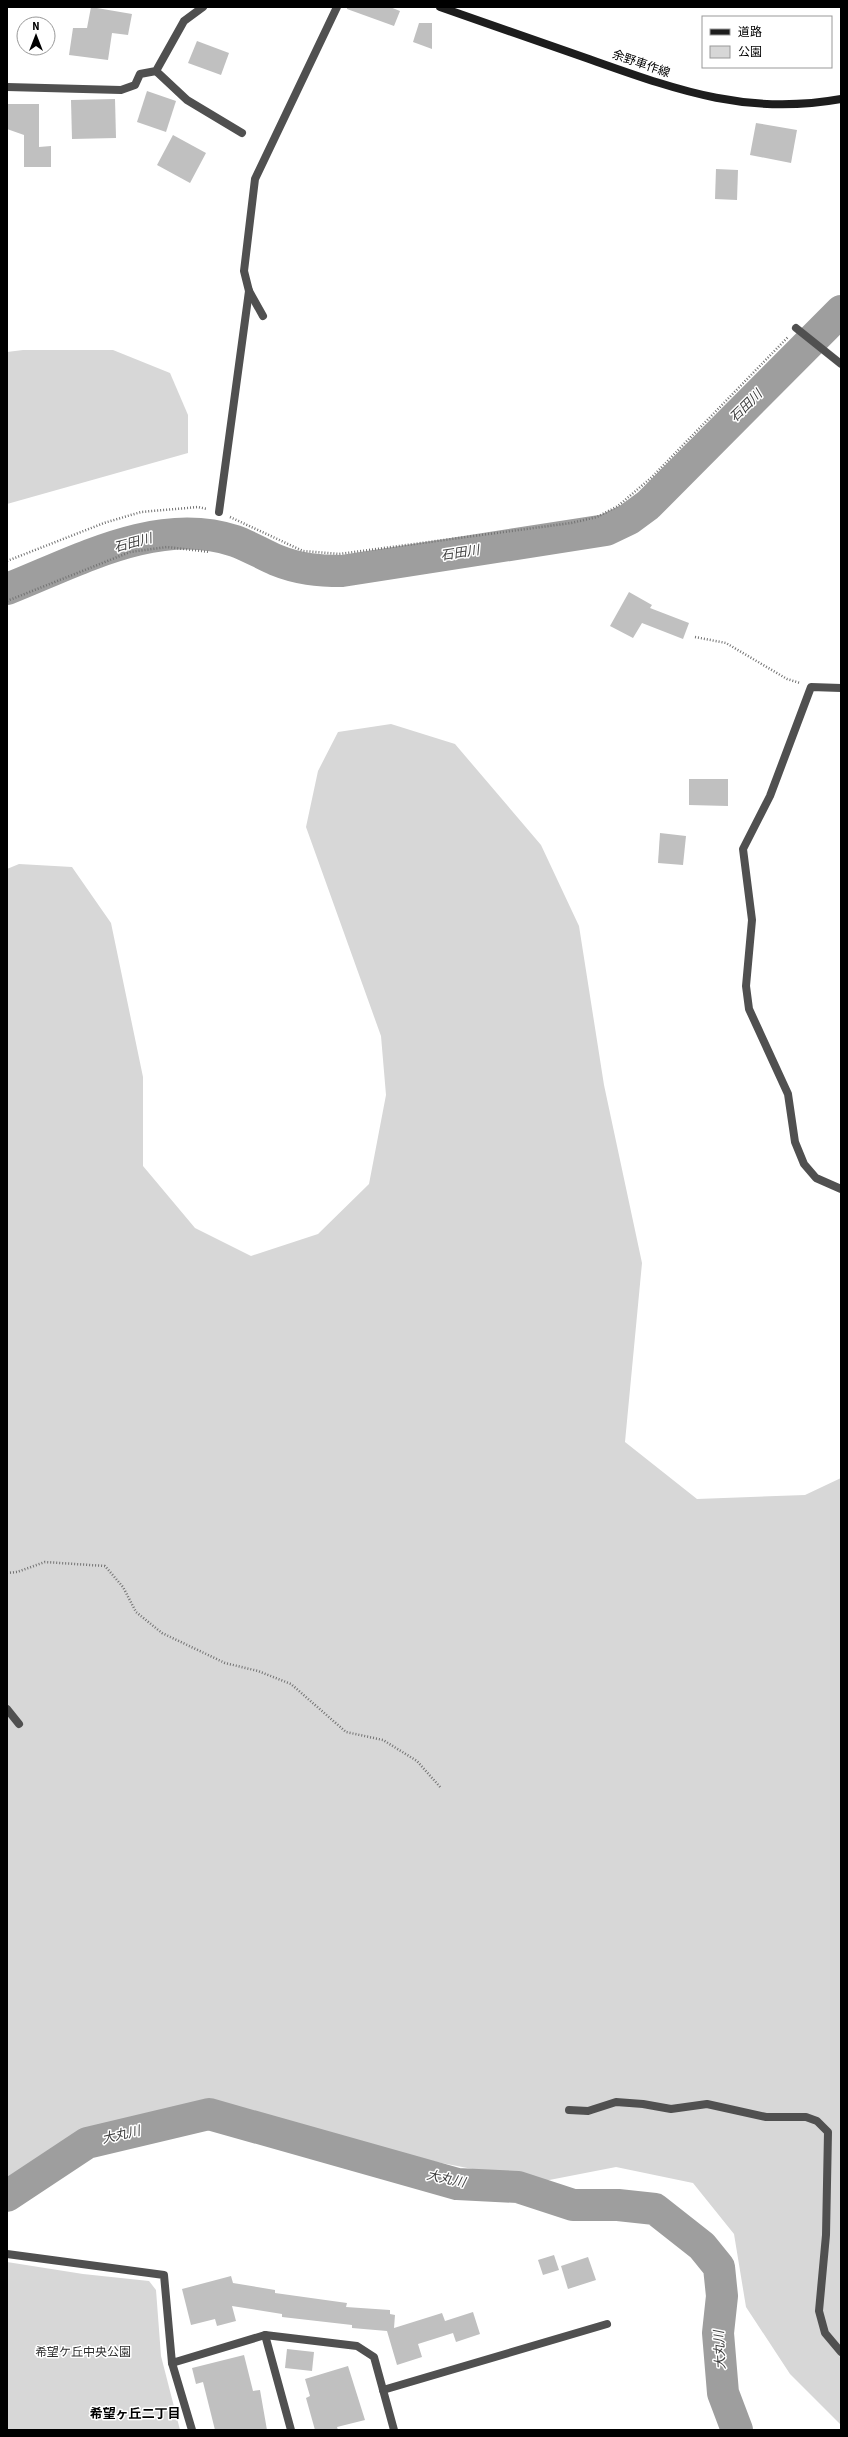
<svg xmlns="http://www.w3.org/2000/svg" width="848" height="2437" font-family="'Source Sans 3','Noto Sans JP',sans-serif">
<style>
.green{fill:#d7d7d7}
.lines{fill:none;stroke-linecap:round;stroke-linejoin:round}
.river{stroke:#9e9e9e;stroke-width:32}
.building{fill:#c0c0c0}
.path{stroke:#727272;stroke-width:2.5;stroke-dasharray:1 2;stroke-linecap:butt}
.street{stroke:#505050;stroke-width:8}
.secondary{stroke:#1d1d1d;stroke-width:8}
.labels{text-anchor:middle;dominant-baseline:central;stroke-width:3;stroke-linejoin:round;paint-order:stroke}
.street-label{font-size:12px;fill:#000;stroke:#fff}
.park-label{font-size:12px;fill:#2e2e2e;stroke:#fff}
.water-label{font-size:13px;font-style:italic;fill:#3f3f3f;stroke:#fff}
.neighbourhood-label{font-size:13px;font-weight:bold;fill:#000;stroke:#fff}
</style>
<rect width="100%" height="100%" fill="#fff"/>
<g class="green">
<polygon points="23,350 113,350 170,373 188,415 188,453 7,504 7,352"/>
<polygon points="391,724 455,744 541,845 579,926 604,1085 642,1263 625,1442 697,1499 805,1495 841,1478 841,2425 790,2374 746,2307 734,2234 693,2183 616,2167 539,2182 349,2145 231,2129 148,2134 7,2192 7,869 19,864 72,867 111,923 143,1077 143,1166 195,1228 251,1256 318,1234 369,1184 386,1095 381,1036 306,827 318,771 338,732"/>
<polygon points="7,2262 83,2274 149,2281 156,2290 161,2356 180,2430 7,2430"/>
</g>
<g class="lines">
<g class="river">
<path d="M7 589C76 562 158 515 235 541 249 546 262 554 276 560 298 569 318 571 342 571L606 530 629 519 648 505 841 311"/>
<polyline points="7,2196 87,2143 209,2114 457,2184 518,2187 573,2205 618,2205 655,2209 702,2246 719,2267 722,2296 718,2333 723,2393 737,2430"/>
</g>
</g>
<g class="building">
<polygon points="91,7 132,14 128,35 112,33 108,60 69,55 73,28 87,28"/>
<polygon points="347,7 390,7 400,11 394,26 347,9"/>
<polygon points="419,23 432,23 432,49 413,42"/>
<polygon points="197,41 229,53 221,75 188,63"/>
<polygon points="147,91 176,101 166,132 137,122"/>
<polygon points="115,99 116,138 72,139 71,100"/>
<polygon points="7,104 39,104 39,147 51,146 51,167 24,167 24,135 7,129"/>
<polygon points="756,123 797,130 791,163 750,155"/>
<polygon points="173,135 206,153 190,183 157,165"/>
<polygon points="716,169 738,170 737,200 715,199"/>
<polygon points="629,592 652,605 650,608 689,623 683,639 642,623 633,638 610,626"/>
<polygon points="689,779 728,779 728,806 689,805"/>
<polygon points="660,833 686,836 683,865 658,863"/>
<polygon points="554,2255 559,2270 543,2275 538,2260"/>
<polygon points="588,2257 596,2280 568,2289 561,2266"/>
<polygon points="231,2276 233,2283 275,2290 275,2293 347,2303 346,2307 390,2310 390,2314 395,2315 394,2328 442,2313 445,2321 473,2312 480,2334 456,2342 453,2333 418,2344 422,2357 397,2365 387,2331 352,2328 352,2325 282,2317 282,2314 232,2306 236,2321 217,2326 215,2319 191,2325 182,2289"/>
<polygon points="287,2349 314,2352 312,2371 285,2368"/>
<polygon points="244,2355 253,2391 260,2390 267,2430 215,2430 203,2382 196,2384 192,2368"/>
<polygon points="348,2366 365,2420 337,2427 338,2430 315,2430 306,2398 310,2396 305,2379"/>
</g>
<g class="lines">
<g class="path">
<polyline points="230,517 303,551 339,554 571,523 597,517 618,506 652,477 788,337"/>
<polyline points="7,561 104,523 141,512 198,507 207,509"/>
<polyline points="7,601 130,552 167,547 210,552"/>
<polyline points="695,637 726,643 787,679 800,683"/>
<polyline points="7,1573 17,1572 45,1562 105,1566 123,1587 136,1612 162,1633 225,1663 258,1671 291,1684 346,1732 383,1740 417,1761 441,1788"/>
</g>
<g class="street">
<polyline points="156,71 187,100 242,133"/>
<polyline points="7,87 121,90 135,85 140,74 156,71 184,21 203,7"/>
<polyline points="263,316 249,291 244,271 255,179 337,7"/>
<polyline points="796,328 841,364"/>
<polyline points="219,512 249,291"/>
<polyline points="841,688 811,687 770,796 743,849 752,920 746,986 749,1009 788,1094 795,1142 804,1164 816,1178 841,1189"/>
<polyline points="7,1709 19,1724"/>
<polyline points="569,2110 588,2111 616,2102 643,2104 671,2109 707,2104 766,2117 806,2117 817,2121 828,2132 826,2235 819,2311 825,2333 841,2352"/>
<polyline points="7,2254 164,2275 172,2363 265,2335 357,2346 374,2357 394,2430"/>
<polyline points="265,2335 291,2430"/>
<polyline points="172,2363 192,2430"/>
<polyline points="383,2390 607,2324"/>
</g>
<path class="secondary" d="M440 7C490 24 539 42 589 59 677 90 746 116 841 99"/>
</g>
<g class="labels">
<g class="street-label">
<text transform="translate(641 64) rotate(19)">余野車作線</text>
</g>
<g class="park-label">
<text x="83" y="2352">希望ケ丘中央公園</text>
</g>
<g class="water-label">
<text transform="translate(746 406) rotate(-45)">石田川</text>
<text transform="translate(133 543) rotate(-15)">石田川</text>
<text transform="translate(460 553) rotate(-9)">石田川</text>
<text transform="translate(121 2135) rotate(-13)">大丸川</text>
<text transform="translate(446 2179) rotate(12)">大丸川</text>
<text transform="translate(720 2350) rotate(-93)">大丸川</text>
</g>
<g class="neighbourhood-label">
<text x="135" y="2414">希望ヶ丘二丁目</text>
</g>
</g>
<rect width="848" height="2437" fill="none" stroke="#000000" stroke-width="16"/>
<rect x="702" y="16" width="130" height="52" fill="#ffffff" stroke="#999999"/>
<rect x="710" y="29" width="20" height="6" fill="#1d1d1d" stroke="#999999"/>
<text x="738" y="36" font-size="12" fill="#000000">道路</text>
<rect x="710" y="46" width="20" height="12" fill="#d7d7d7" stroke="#999999"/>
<text x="738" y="56" font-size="12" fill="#000000">公園</text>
<g transform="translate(36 36)"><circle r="19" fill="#ffffff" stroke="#999999"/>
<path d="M0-3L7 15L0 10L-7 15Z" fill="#000000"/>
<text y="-6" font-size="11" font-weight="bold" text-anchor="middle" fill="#000000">N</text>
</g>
</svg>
